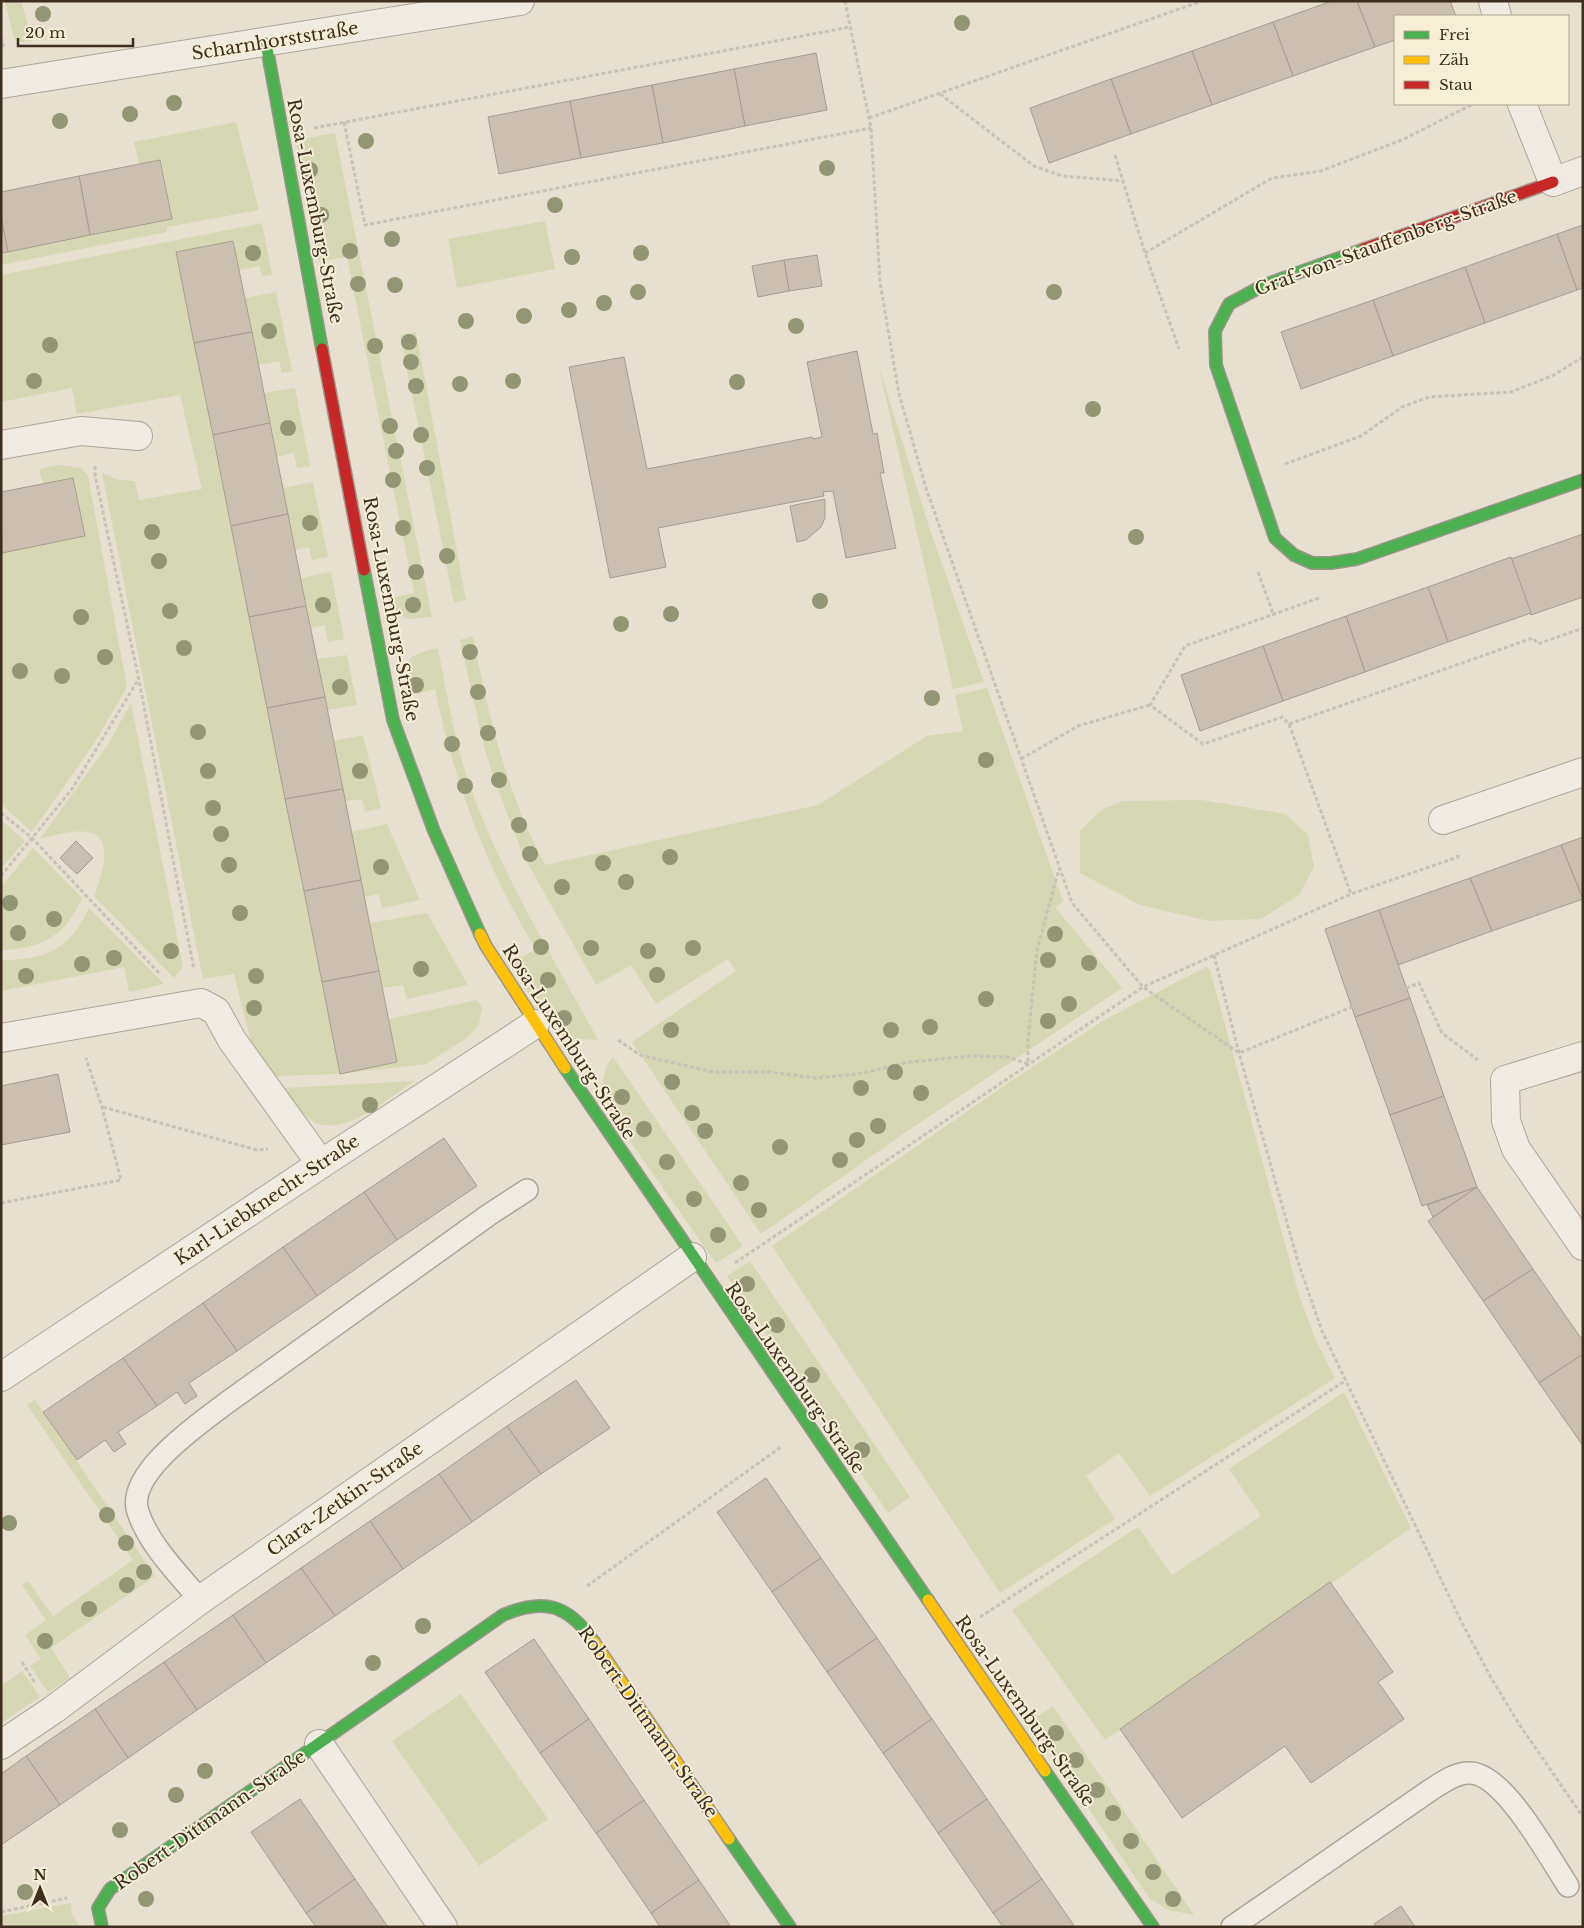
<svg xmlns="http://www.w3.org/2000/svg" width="1584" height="1928" font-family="'Libre Baskerville',serif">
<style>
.green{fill:#d6d7b3}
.building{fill:#cbbfb2;stroke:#a89c90}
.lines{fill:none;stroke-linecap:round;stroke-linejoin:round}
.lane-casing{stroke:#ada599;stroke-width:24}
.street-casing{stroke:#ada599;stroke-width:30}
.fast-casing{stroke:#9c958a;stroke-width:14}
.slow-casing{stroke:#9c958a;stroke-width:14}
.jam-casing{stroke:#9c958a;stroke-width:14}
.path{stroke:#c8c2b9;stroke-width:3;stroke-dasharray:4 2.5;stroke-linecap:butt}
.lane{stroke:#efebe3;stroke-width:21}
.street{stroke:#efebe3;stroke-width:28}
.fast{stroke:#4caf50;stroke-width:11}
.slow{stroke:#ffc107;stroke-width:11}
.jam{stroke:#c62828;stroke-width:11}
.tree{fill:#929673}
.labels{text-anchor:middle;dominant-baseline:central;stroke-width:4;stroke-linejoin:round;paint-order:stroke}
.street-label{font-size:18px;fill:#3d2e20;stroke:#f7eed8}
</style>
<rect width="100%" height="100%" fill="#e7e0d1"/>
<g class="green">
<polygon points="5,1 21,1 33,41 17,42 13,35"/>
<polygon points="236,122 259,210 167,227 167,232 1,265 1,253 172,219 161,161 139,165 134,142"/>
<polygon points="335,133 432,617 408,619 391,610 389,598 414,593 347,257 319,262 296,140"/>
<polygon points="545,221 555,269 457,288 448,239"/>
<polygon points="262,223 272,275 262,276 259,266 239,270 233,241 176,252 340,1073 397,1062 389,1019 477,1000 482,1008 479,1024 468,1037 426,1064 340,1074 276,1076 251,1042 234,974 203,979 102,473 119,480 135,481 139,500 202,489 180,395 77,414 72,388 1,402 1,275"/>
<polygon points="276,292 292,372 282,373 279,361 258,365 245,298"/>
<polygon points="416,332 466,600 454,603 400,335"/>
<polygon points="878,364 931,533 984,682 953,689"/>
<polygon points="295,388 310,466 297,468 294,453 277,457 264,393"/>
<polygon points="59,465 81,468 88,476 127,687 95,742 32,832 1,804 1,553 85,536 43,484 39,469"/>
<polygon points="313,482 328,557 312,560 309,547 295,550 283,488"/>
<polygon points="331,572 344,639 328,642 325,625 311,628 301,578"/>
<path d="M473 636C488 716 507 793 545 865L818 805 927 736 963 731 955 695 987 688 1063 901 1055 907 1122 988 906 1132 761 1234 632 1042 736 971 728 959 656 1004 631 965 596 985 523 855 494 779 484 746 460 640Z"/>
<path d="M438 648C446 689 453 733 466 774 497 868 551 954 598 1040 587 1039 573 1040 563 1036 541 1027 524 982 513 962L536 949C486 868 454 782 435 689L407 696C401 663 404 655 438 648Z"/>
<polygon points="347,655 357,705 327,710 317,659"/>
<path d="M131 703 183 967 174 978 94 896C118 834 101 821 40 839L107 746Z"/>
<polygon points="363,735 381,808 365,812 362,799 345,801 333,741"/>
<polygon points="1202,800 1285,814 1308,835 1314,867 1299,895 1261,919 1209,921 1140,905 1080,873 1080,831 1101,810 1122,801"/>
<polygon points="1,820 25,841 1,869"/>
<polygon points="387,824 420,900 382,908 379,894 365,897 351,832"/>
<path d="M33 848 82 898C66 936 41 949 1 950V887Z"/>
<path d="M89 908 164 984 129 992 124 967 1 991V960C47 960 69 950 89 908Z"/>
<polygon points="427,913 468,985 407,999 403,985 383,988 370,923"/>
<polygon points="1206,967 1210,970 1299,1295 1316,1341 1335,1378 1150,1496 1119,1453 1086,1476 1115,1519 1000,1593 772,1246 1017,1077 1106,1019"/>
<path d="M613 1057 743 1246 716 1263 612 1116C603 1095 597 1076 613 1057Z"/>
<path d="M414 1081C390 1097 341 1141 311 1120 300 1112 292 1099 284 1088Z"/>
<polygon points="750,1261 910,1497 888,1513 727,1276"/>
<polygon points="1344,1392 1411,1528 1105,1740 1012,1610 1138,1527 1172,1575 1261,1516 1229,1469"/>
<polygon points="35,1400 155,1576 51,1648 70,1678 48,1692 30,1666 41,1659 25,1635 46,1620 22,1585 28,1581 53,1616 133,1560 27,1405"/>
<polygon points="22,1671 40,1697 1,1723 1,1686"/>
<polygon points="461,1694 548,1819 479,1866 392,1741"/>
<polygon points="1053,1706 1194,1915 1168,1910 1150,1899 1030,1722"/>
<polygon points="71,1903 72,1914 80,1927 1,1927 1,1916"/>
</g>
<g class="building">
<polygon points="1332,1 1357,1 1375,47 1293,76 1273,22"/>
<polygon points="1357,1 1450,1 1456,16 1395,16 1395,40 1375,47"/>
<polygon points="1273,22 1293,76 1212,105 1192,51"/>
<polygon points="1192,51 1212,105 1131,134 1111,79"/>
<polygon points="816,53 827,110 745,126 734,69"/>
<polygon points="734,69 745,126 663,143 652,85"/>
<polygon points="1111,79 1131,134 1049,163 1030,108"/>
<polygon points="652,85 663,143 581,158 570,101"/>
<polygon points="570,101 581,158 499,174 488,117"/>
<polygon points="160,160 172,219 90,235 79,176"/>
<polygon points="79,176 90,235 8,252 1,217 1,192"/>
<polygon points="1,217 8,252 1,253"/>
<polygon points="1583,225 1583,288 1577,290 1557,234"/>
<polygon points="1557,234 1577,290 1485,323 1465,267"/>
<polygon points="233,241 252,332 194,343 176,252"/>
<polygon points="817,255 822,286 789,291 784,260"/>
<polygon points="784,260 789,291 758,297 752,266"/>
<polygon points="1465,267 1485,323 1393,356 1373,300"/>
<polygon points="1373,300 1393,356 1301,389 1281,332"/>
<polygon points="252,332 270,423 213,435 194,343"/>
<polygon points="857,351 873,434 877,433 884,473 880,473 896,548 846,558 833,491 823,492 824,496 658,528 666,567 610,578 569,367 624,357 647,469 812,437 813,439 822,437 807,362"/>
<polygon points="270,423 288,514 231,526 213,435"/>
<polygon points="73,478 85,536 2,553 1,492"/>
<polygon points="825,499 825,518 821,527 806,540 797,542 790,506"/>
<polygon points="288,514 306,606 249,617 231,526"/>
<polygon points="1583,534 1583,597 1531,615 1511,559"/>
<polygon points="1511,557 1531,613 1448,642 1428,587"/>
<polygon points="1428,587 1448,642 1365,672 1346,616"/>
<polygon points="306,606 325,697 267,708 249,617"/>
<polygon points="1346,616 1365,672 1283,701 1263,646"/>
<polygon points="1263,646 1283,701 1200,731 1181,675"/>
<polygon points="325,697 343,789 285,799 267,708"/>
<polygon points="343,789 361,880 304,891 285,799"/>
<polygon points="1583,837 1583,899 1561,845"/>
<polygon points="76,841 93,858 77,874 60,858"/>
<polygon points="1561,845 1583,899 1492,931 1470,878"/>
<polygon points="1470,878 1492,931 1398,965 1379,910"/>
<polygon points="361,880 379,971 322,982 304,891"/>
<polygon points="1379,910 1410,998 1355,1017 1325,929"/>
<polygon points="379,971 397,1062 340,1074 322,982"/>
<polygon points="1410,998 1444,1096 1390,1115 1355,1017"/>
<polygon points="58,1074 70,1132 1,1145 1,1086"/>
<polygon points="1444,1096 1477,1187 1422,1206 1390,1115"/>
<polygon points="444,1138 477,1186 397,1240 364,1192"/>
<polygon points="1477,1187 1433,1217 1427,1205"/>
<polygon points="1477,1187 1533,1269 1483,1301 1428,1221"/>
<polygon points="364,1192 397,1240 317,1296 283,1247"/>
<polygon points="283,1247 317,1296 237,1351 203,1303"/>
<polygon points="1533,1269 1583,1341 1583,1354 1539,1383 1483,1301"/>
<polygon points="203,1303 237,1351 189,1383 197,1396 185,1404 177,1392 157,1406 123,1358"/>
<polygon points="1583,1354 1583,1446 1539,1383"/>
<polygon points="123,1358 157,1406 118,1432 126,1444 114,1452 105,1440 77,1460 43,1412"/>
<polygon points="576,1380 610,1428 541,1474 507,1426"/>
<polygon points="507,1426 541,1474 472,1522 439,1474"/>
<polygon points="439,1474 472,1522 403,1569 370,1521"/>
<polygon points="766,1478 821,1558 772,1592 717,1512"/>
<polygon points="370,1521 403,1569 335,1616 301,1568"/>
<polygon points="821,1558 877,1638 827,1672 772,1592"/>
<polygon points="301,1568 335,1616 266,1663 233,1615"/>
<polygon points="1330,1582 1393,1672 1378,1682 1404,1719 1311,1783 1285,1746 1182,1818 1120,1729"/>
<polygon points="233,1615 266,1663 197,1710 164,1662"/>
<polygon points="877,1638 932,1719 883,1753 827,1672"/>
<polygon points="534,1639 589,1719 540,1753 485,1672"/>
<polygon points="164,1662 197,1710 128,1758 95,1709"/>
<polygon points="95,1709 128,1758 60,1805 26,1756"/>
<polygon points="589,1719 644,1800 596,1833 540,1753"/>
<polygon points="932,1719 987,1799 938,1833 883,1753"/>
<polygon points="26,1756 60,1805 1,1845 1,1774"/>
<polygon points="300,1799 355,1879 306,1913 251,1832"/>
<polygon points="987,1799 1042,1879 993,1913 938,1833"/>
<polygon points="644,1800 699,1880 651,1913 596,1833"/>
<polygon points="355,1879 388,1927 316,1927 306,1913"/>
<polygon points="1042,1879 1075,1927 1003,1927 993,1913"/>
<polygon points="699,1880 731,1927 660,1927 651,1913"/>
<polygon points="1401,1906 1415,1927 1376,1927 1374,1924"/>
</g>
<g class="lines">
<g class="lane-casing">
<g id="lane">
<path d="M200 1600C178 1573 149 1545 138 1512 125 1474 199 1424 225 1404L490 1214 527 1190"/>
<path d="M1232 1927 1432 1789C1443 1782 1457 1772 1470 1773 1504 1773 1550 1859 1568 1886"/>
</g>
</g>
<g class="street-casing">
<g id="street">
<polyline points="1493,1 1497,16"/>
<polyline points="1,84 520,1"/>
<polyline points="1522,104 1553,182 1583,171"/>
<polyline points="1,445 81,431 138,436"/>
<polyline points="1443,820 1583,772"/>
<polyline points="1,1038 201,1003 216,1011 232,1040 321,1164"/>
<polyline points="1583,1056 1505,1080 1506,1121 1516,1149 1583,1246"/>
<polyline points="1,1377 321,1164 535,1024"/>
<polyline points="319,1744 443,1927"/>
<polyline points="1,1745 53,1710 200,1600 692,1257"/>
</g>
</g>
<g class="fast-casing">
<g id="fast">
<polyline points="266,43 322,349"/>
<polyline points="1364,249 1264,285 1229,304 1215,331 1216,365 1275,538 1294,555 1312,563 1331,563 1357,559 1583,480"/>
<polyline points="364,570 393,720 434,831 480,934"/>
<polyline points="565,1068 928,1600"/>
<polyline points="1045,1771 1153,1927"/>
<polyline points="729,1839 790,1927"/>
<path d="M102 1927 98 1908 110 1889 503 1615C544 1598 568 1604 594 1642"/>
</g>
</g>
<g class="slow-casing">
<g id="slow">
<polyline points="480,934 486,946 565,1068"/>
<polyline points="928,1600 1045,1771"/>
<polyline points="594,1642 729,1839"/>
</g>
</g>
<g class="jam-casing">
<g id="jam">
<polyline points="1364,249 1553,182"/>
<polyline points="322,349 364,570"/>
</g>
</g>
<g class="path">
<polyline points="845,1 871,128 880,282 899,394 926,488 1072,903 1143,987 1239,1053 1352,1007"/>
<polyline points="1,37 4,50"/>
<polyline points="940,94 1034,166 1062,176 1124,181"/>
<polyline points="869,118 1202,1"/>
<polyline points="344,122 365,225 871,128"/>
<polyline points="314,128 850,27"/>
<polyline points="1115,155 1145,253 1179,349"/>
<polyline points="1145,253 1272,178 1321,171 1404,139 1473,104"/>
<polyline points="1285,464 1361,436 1402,407 1429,397 1511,392 1554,375 1583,357"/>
<polyline points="95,466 95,475 139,680 194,970"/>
<polyline points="1258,572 1274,616"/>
<polyline points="1319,598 1185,646 1150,705 1203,744 1282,717 1289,724 1533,638 1538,644 1583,628"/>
<polyline points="1289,724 1351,894"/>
<polyline points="1021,759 1078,726 1150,705"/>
<polyline points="1,813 32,838 160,974"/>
<polyline points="1,876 72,789 138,680"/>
<polyline points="1214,955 1239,1053 1299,1265 1322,1331 1462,1623 1490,1676 1519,1724 1583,1817"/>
<polyline points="1406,988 1419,983 1442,1033 1478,1060"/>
<polyline points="618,1040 640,1055 713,1072 769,1072 816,1078 858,1074 910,1062 971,1056 1008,1057 1028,1064 1028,1039 1037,950 1059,869"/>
<polyline points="103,1107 257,1150 268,1149"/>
<polyline points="1,1203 121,1180 102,1107 86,1058"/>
<polyline points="735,1263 1143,987 1351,894 1458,857 1457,852"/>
<polyline points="587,1586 781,1447"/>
<polyline points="980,1617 1345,1381"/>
<polyline points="22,1662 35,1683"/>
<polyline points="1,1912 67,1898"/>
</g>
<use href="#lane" class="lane"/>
<use href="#street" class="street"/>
<use href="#fast" class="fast"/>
<use href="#slow" class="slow"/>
<use href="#jam" class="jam"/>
</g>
<g class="tree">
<circle cx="43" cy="14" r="8"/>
<circle cx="962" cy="23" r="8"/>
<circle cx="174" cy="103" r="8"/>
<circle cx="130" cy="114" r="8"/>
<circle cx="60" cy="121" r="8"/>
<circle cx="366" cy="141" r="8"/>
<circle cx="827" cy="168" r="8"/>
<circle cx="310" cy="170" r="8"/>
<circle cx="555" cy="205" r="8"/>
<circle cx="321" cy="215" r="8"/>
<circle cx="392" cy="239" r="8"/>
<circle cx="350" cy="251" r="8"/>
<circle cx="253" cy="253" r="8"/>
<circle cx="641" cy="253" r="8"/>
<circle cx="572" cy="257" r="8"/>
<circle cx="358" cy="284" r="8"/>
<circle cx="395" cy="285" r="8"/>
<circle cx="638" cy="292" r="8"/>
<circle cx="1054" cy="292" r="8"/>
<circle cx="604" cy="303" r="8"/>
<circle cx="569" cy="310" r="8"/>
<circle cx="524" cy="316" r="8"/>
<circle cx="466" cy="321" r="8"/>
<circle cx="796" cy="326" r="8"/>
<circle cx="269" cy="331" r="8"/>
<circle cx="409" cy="342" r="8"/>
<circle cx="50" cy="345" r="8"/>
<circle cx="375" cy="346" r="8"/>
<circle cx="411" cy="362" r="8"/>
<circle cx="34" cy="381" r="8"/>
<circle cx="513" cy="381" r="8"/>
<circle cx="737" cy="382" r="8"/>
<circle cx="460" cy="384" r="8"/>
<circle cx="416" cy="386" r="8"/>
<circle cx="1093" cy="409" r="8"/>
<circle cx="390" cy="426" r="8"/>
<circle cx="288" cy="428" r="8"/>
<circle cx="421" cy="435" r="8"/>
<circle cx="396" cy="451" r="8"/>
<circle cx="427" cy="468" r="8"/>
<circle cx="393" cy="480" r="8"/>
<circle cx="310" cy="523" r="8"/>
<circle cx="403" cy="528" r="8"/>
<circle cx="152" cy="532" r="8"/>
<circle cx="1136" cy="537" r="8"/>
<circle cx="447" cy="556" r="8"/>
<circle cx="159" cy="561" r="8"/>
<circle cx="416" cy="572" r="8"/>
<circle cx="820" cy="601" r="8"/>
<circle cx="323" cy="605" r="8"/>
<circle cx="413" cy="605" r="8"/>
<circle cx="170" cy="611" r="8"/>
<circle cx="671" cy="614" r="8"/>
<circle cx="81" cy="617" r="8"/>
<circle cx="621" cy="624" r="8"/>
<circle cx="184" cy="648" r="8"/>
<circle cx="470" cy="652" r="8"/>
<circle cx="105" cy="657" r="8"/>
<circle cx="20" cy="671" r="8"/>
<circle cx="62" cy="676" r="8"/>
<circle cx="416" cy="685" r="8"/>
<circle cx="340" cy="687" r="8"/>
<circle cx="478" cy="692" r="8"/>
<circle cx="932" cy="698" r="8"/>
<circle cx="198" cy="732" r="8"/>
<circle cx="488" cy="733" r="8"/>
<circle cx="452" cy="744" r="8"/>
<circle cx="986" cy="760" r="8"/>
<circle cx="208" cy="771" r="8"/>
<circle cx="360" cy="771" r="8"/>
<circle cx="499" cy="780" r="8"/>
<circle cx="465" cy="786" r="8"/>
<circle cx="213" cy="808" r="8"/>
<circle cx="519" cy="825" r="8"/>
<circle cx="221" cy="834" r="8"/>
<circle cx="530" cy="854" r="8"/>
<circle cx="670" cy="857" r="8"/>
<circle cx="603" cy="863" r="8"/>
<circle cx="229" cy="865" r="8"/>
<circle cx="381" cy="867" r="8"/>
<circle cx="626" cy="882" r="8"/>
<circle cx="562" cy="887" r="8"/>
<circle cx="10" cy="903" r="8"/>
<circle cx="240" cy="913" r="8"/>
<circle cx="54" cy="919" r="8"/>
<circle cx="18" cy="933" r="8"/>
<circle cx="1055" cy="934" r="8"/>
<circle cx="541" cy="947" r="8"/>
<circle cx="591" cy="948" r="8"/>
<circle cx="693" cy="948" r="8"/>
<circle cx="171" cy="951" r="8"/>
<circle cx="648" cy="951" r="8"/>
<circle cx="114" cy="958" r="8"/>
<circle cx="1048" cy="960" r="8"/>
<circle cx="1089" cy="963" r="8"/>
<circle cx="82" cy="964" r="8"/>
<circle cx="421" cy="969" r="8"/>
<circle cx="657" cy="975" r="8"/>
<circle cx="26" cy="976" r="8"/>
<circle cx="256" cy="976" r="8"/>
<circle cx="548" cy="980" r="8"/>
<circle cx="986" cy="999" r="8"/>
<circle cx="1069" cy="1004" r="8"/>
<circle cx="254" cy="1008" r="8"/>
<circle cx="564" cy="1018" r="8"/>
<circle cx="1048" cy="1021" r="8"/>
<circle cx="930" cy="1027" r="8"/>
<circle cx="671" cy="1030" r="8"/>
<circle cx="891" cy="1030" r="8"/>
<circle cx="895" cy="1072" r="8"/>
<circle cx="672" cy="1082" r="8"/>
<circle cx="861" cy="1088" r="8"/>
<circle cx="921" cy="1093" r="8"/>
<circle cx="622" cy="1097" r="8"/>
<circle cx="370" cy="1105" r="8"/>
<circle cx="692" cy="1113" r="8"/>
<circle cx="878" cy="1126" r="8"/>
<circle cx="644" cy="1129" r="8"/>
<circle cx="705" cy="1131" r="8"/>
<circle cx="857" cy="1140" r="8"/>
<circle cx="780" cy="1147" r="8"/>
<circle cx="840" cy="1160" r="8"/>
<circle cx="667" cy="1162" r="8"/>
<circle cx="741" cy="1183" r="8"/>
<circle cx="694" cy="1199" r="8"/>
<circle cx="759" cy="1210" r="8"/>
<circle cx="718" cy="1235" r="8"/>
<circle cx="747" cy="1284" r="8"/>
<circle cx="777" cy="1325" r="8"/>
<circle cx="812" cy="1375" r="8"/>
<circle cx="862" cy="1450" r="8"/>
<circle cx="107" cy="1515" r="8"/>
<circle cx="9" cy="1523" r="8"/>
<circle cx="126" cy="1543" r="8"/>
<circle cx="144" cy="1572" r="8"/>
<circle cx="127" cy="1585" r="8"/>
<circle cx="89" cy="1609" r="8"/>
<circle cx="423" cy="1626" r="8"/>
<circle cx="45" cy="1641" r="8"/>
<circle cx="373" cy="1663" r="8"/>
<circle cx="1056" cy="1733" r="8"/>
<circle cx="1076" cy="1760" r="8"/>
<circle cx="205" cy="1771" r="8"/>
<circle cx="1097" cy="1790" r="8"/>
<circle cx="176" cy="1795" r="8"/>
<circle cx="1113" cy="1813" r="8"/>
<circle cx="120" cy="1830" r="8"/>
<circle cx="1131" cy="1841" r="8"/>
<circle cx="1153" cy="1872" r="8"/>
<circle cx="25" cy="1892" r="8"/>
<circle cx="146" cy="1899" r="8"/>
<circle cx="1173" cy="1899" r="8"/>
</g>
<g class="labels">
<g class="street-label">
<text transform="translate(275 41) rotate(-9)">Scharnhorststraße</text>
<text transform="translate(315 211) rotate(79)">Rosa-Luxemburg-Straße</text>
<text transform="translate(1386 243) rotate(-20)">Graf-von-Stauffenberg-Straße</text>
<text transform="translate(391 609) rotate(79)">Rosa-Luxemburg-Straße</text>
<text transform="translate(569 1042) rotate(57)">Rosa-Luxemburg-Straße</text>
<text transform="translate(267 1200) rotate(-34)">Karl-Liebknecht-Straße</text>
<text transform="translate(795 1378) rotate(55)">Rosa-Luxemburg-Straße</text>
<text transform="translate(345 1499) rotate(-35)">Clara-Zetkin-Straße</text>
<text transform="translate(1025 1711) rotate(55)">Rosa-Luxemburg-Straße</text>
<text transform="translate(648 1722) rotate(55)">Robert-Dittmann-Straße</text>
<text transform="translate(210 1820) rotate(-35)">Robert-Dittmann-Straße</text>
</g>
</g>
<rect width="1584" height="1928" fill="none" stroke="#3d2e20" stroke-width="5"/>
<rect x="1394" y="15" width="175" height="90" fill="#f7eed8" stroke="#ada18e"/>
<rect x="1404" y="31" width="25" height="8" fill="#4caf50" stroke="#ada18e"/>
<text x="1439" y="40" font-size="15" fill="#3d2e20">Frei</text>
<rect x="1404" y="56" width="25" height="8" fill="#ffc107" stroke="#ada18e"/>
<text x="1439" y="65" font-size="15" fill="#3d2e20">Zäh</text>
<rect x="1404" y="81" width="25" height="8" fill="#c62828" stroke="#ada18e"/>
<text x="1439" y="90" font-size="15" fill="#3d2e20">Stau</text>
<g transform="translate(40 1888)" stroke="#f7eed8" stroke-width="4" paint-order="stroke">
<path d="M0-4L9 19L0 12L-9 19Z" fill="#3d2e20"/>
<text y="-8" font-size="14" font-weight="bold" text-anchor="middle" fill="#3d2e20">N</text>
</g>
<path d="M18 38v8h115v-8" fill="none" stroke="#3d2e20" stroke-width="2.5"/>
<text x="25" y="38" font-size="15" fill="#3d2e20" stroke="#f7eed8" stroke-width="4" paint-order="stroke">20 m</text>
</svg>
